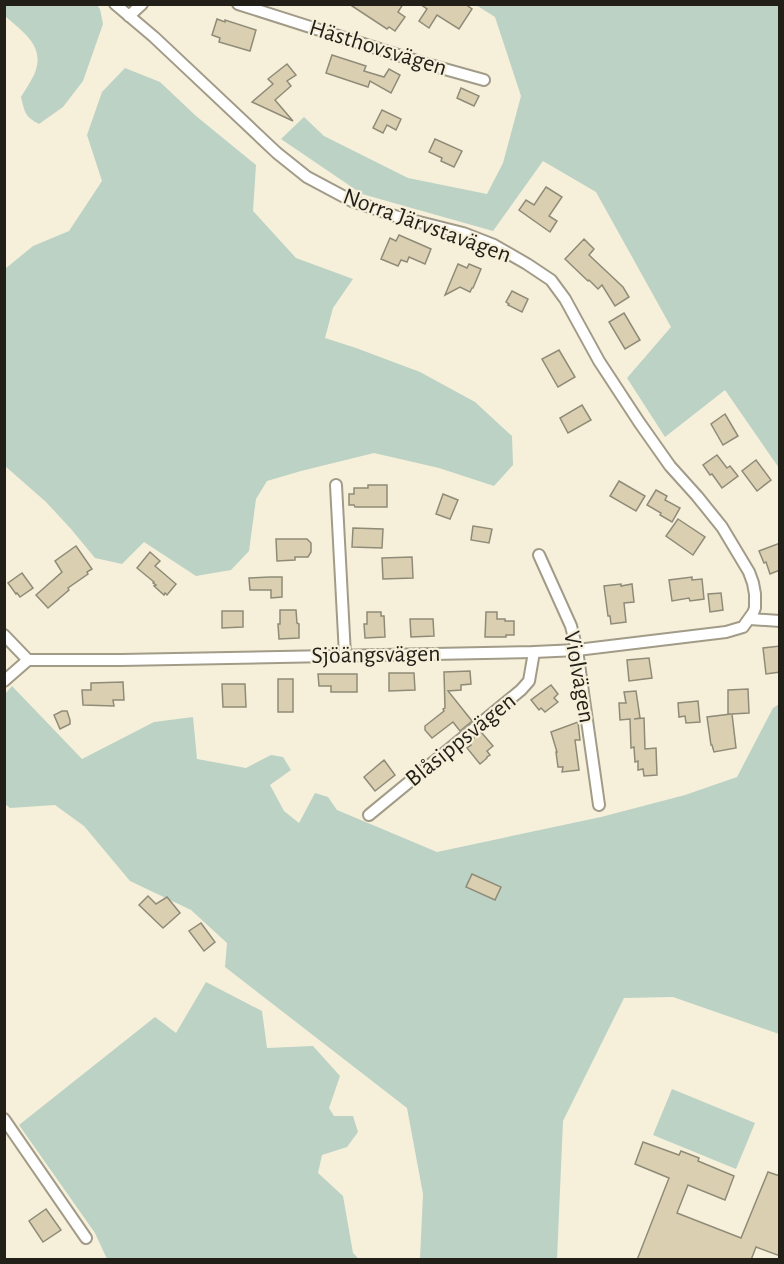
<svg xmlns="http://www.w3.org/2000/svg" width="784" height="1264" font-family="'Alegreya Sans',sans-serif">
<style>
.green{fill:#bbd2c4}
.building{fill:#dad0b1;stroke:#908b78;stroke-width:1.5}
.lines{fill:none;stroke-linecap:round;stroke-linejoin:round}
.street-casing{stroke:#a19b88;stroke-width:14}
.street{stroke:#fff;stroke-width:10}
.labels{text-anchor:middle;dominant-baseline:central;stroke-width:4.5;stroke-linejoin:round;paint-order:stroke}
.street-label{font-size:24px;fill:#221f18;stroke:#f6f0db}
</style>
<rect width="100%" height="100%" fill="#f6f0db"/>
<g class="green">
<path d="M96 4 100 9 103 24 83 81 63 107 39 124C24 116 25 112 21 97 25 90 30 83 34 75 47 47 23 32 5 16V5Z"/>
<polygon points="476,5 779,5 779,468 725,390 665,437 627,378 671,327 596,192 543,161 493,231 362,194 281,139 304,117 324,136 408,178 487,194 503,163 521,96 495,17"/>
<polygon points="125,68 160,82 196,116 256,165 253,211 296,258 353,279 333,308 325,338 356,348 420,372 475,402 512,436 513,465 494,486 439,468 374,453 301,471 267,481 256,499 249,551 231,570 196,576 144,542 122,564 95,558 71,529 46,502 5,466 5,269 33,246 69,231 102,181 87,135 102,92"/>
<polygon points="12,686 82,759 154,722 193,717 197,759 246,768 271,755 283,757 291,770 270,785 284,811 299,823 315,793 328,797 337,810 437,852 601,817 685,795 737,777 773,708 779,704 779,1034 673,997 624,998 563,1121 557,1259 420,1259 423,1194 407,1108 225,967 227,943 191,910 130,881 84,826 55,805 10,808 5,804 5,694"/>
<polygon points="206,982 262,1011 267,1048 313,1046 340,1076 329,1108 334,1116 353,1116 358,1132 347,1147 322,1155 318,1173 343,1196 353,1253 359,1259 107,1259 95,1233 19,1125 155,1017 176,1033"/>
<polygon points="672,1089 755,1123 736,1169 653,1135"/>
</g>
<g class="building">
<polygon points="349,4 403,4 398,12 405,17 395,31 389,27 387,29"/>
<polygon points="420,4 465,4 472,9 459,29 437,15 429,28 419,21 427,9"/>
<polygon points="217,19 225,22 225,20 256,30 250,51 219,42 220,38 212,35"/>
<polygon points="332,55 366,66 364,71 384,77 389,69 400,75 391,93 370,81 368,87 326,73"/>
<polygon points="287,64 296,75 287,81 291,86 275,100 293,121 252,102 273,84 268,79"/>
<polygon points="461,88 479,96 474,106 457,98"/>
<polygon points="382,110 401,119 396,130 387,125 383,133 373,128"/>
<polygon points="435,139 462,151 454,167 441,161 442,158 429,152"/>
<polygon points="546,187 562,197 549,216 557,221 550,232 519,210 526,200 534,205"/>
<polygon points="399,235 431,249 425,264 409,257 407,262 401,260 398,266 381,259 390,238 396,241"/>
<polygon points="584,239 594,249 589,255 623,287 629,297 615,306 602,285 598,289 589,280 588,281 565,259"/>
<polygon points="458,264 467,268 469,264 481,269 473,288 472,288 470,292 460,287 445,295"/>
<polygon points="512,291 528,299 522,312 508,305 509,304 506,302"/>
<polygon points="624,313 640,340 625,349 609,322"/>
<polygon points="559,350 575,377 558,387 542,359"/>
<polygon points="582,405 591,420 568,433 560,418"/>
<polygon points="725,414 738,436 723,445 711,424"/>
<polygon points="717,455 727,468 730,466 738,476 722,488 712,474 710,475 703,465"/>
<polygon points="756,460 771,480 757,491 742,471"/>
<polygon points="619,481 645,496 636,511 610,496"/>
<polygon points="368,485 387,485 387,507 355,507 354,505 349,505 349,494 354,494 354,488 368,488"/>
<polygon points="656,490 667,496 665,500 680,508 672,522 660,515 661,513 647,505"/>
<polygon points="443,494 458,500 450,519 436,514"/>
<polygon points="678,519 705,537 693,555 666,536"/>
<polygon points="473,526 492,529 489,543 471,540"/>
<polygon points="353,528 383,529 382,548 352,547"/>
<polygon points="276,539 307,539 311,543 311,552 308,557 295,557 295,560 277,561"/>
<polygon points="780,543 780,570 770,574 766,562 764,563 759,551"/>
<polygon points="76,546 92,569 87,572 88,574 68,588 69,590 48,608 36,595 62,572 55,561"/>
<polygon points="150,552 160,561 155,566 176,584 167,595 165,593 164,595 154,586 156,585 153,583 154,582 137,568"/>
<polygon points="412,557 413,578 383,579 382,558"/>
<polygon points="22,573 33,588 20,597 17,593 16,594 8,583"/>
<polygon points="270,577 282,577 282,597 271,598 271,590 250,590 249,578"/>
<polygon points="692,577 692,580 702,579 704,599 690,601 689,598 672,601 669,580"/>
<polygon points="621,584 621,586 632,584 634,602 624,603 626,622 611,624 610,616 608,616 604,586"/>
<polygon points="721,593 723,610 710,612 708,594"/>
<polygon points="280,610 296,610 297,623 299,624 299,638 279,639 278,624 280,624"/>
<polygon points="222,611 243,611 243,627 222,628"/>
<polygon points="367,612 381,612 381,616 384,616 385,637 365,638 364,624 367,624"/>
<polygon points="486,612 497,612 497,619 505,619 505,621 514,621 514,635 506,635 506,637 485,637"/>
<polygon points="410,619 433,619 434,636 411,637"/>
<polygon points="780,646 780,672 766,674 763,648"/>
<polygon points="649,658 652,678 629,681 627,660"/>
<polygon points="470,671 471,684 461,685 461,690 448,691 472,721 460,731 453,722 432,738 425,730 425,726 444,711 443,709 445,708 444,672"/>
<polygon points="389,673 414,673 415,690 389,691"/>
<polygon points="318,674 357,674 357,692 331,692 331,686 319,686"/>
<rect x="278" y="679" width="15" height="33"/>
<polygon points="123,682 124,700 113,700 114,706 83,705 82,690 91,690 91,683"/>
<polygon points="222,684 245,684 246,707 223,707"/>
<polygon points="551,685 558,694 554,698 558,702 545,712 541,708 539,710 531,700"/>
<polygon points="748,689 749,713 732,714 736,748 714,752 712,745 711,745 707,717 731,714 728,714 728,690"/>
<polygon points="636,691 640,718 634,719 644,718 645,749 656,748 657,775 644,776 643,769 638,770 638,761 635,762 634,747 631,748 630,719 620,720 619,703 626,703 624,692"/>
<polygon points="698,701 700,722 686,723 685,716 679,717 678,703"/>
<polygon points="62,711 67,711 70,720 70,724 60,729 54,715"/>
<polygon points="578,722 580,740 575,740 579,770 562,772 563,767 558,767 556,752 557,752 551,732"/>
<polygon points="481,732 493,746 487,751 490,755 487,757 487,758 480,764 467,748 471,745 469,742"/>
<polygon points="384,760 395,775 375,791 364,777"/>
<polygon points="472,874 501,887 495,900 466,887"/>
<polygon points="148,896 156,904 167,897 180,913 163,928 139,905"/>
<polygon points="201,923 215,942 204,951 189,931"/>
<polygon points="643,1142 679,1155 681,1151 699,1158 698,1161 734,1176 725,1200 688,1185 677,1213 741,1238 768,1172 780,1176 780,1256 756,1247 751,1260 637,1260 669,1178 635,1164"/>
<polygon points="46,1209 61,1230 43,1242 29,1221"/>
</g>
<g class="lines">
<g class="street-casing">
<g id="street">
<polyline points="238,4 423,63 484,80"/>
<polyline points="129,16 142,4"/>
<polyline points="336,485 345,655"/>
<polyline points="539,555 571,626 577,650 599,805"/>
<polyline points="750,619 780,621"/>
<polyline points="4,635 28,660"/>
<polyline points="4,681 28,660 121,660 534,652 577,650 726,632 743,627 753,613 755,608 755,594 753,583 749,572 722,527 697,496 670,466 639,422 599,361 565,299 551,280 527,264 494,245 463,233 395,216 370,207 352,201 307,177 277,153 154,37 115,4"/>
<polyline points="369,815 521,690 529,681 534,652"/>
<polyline points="4,1119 86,1238"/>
</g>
</g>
<use href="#street" class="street"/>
</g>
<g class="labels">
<g class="street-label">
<text transform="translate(378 48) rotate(17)">Hästhovsvägen</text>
<text transform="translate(427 226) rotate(20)">Norra Järvstavägen</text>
<text transform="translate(376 655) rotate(-1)">Sjöängsvägen</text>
<text transform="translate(579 677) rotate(80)">Violvägen</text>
<text transform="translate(461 740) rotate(-39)">Blåsippsvägen</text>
</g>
</g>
<rect width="784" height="1264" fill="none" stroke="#221f18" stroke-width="12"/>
</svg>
